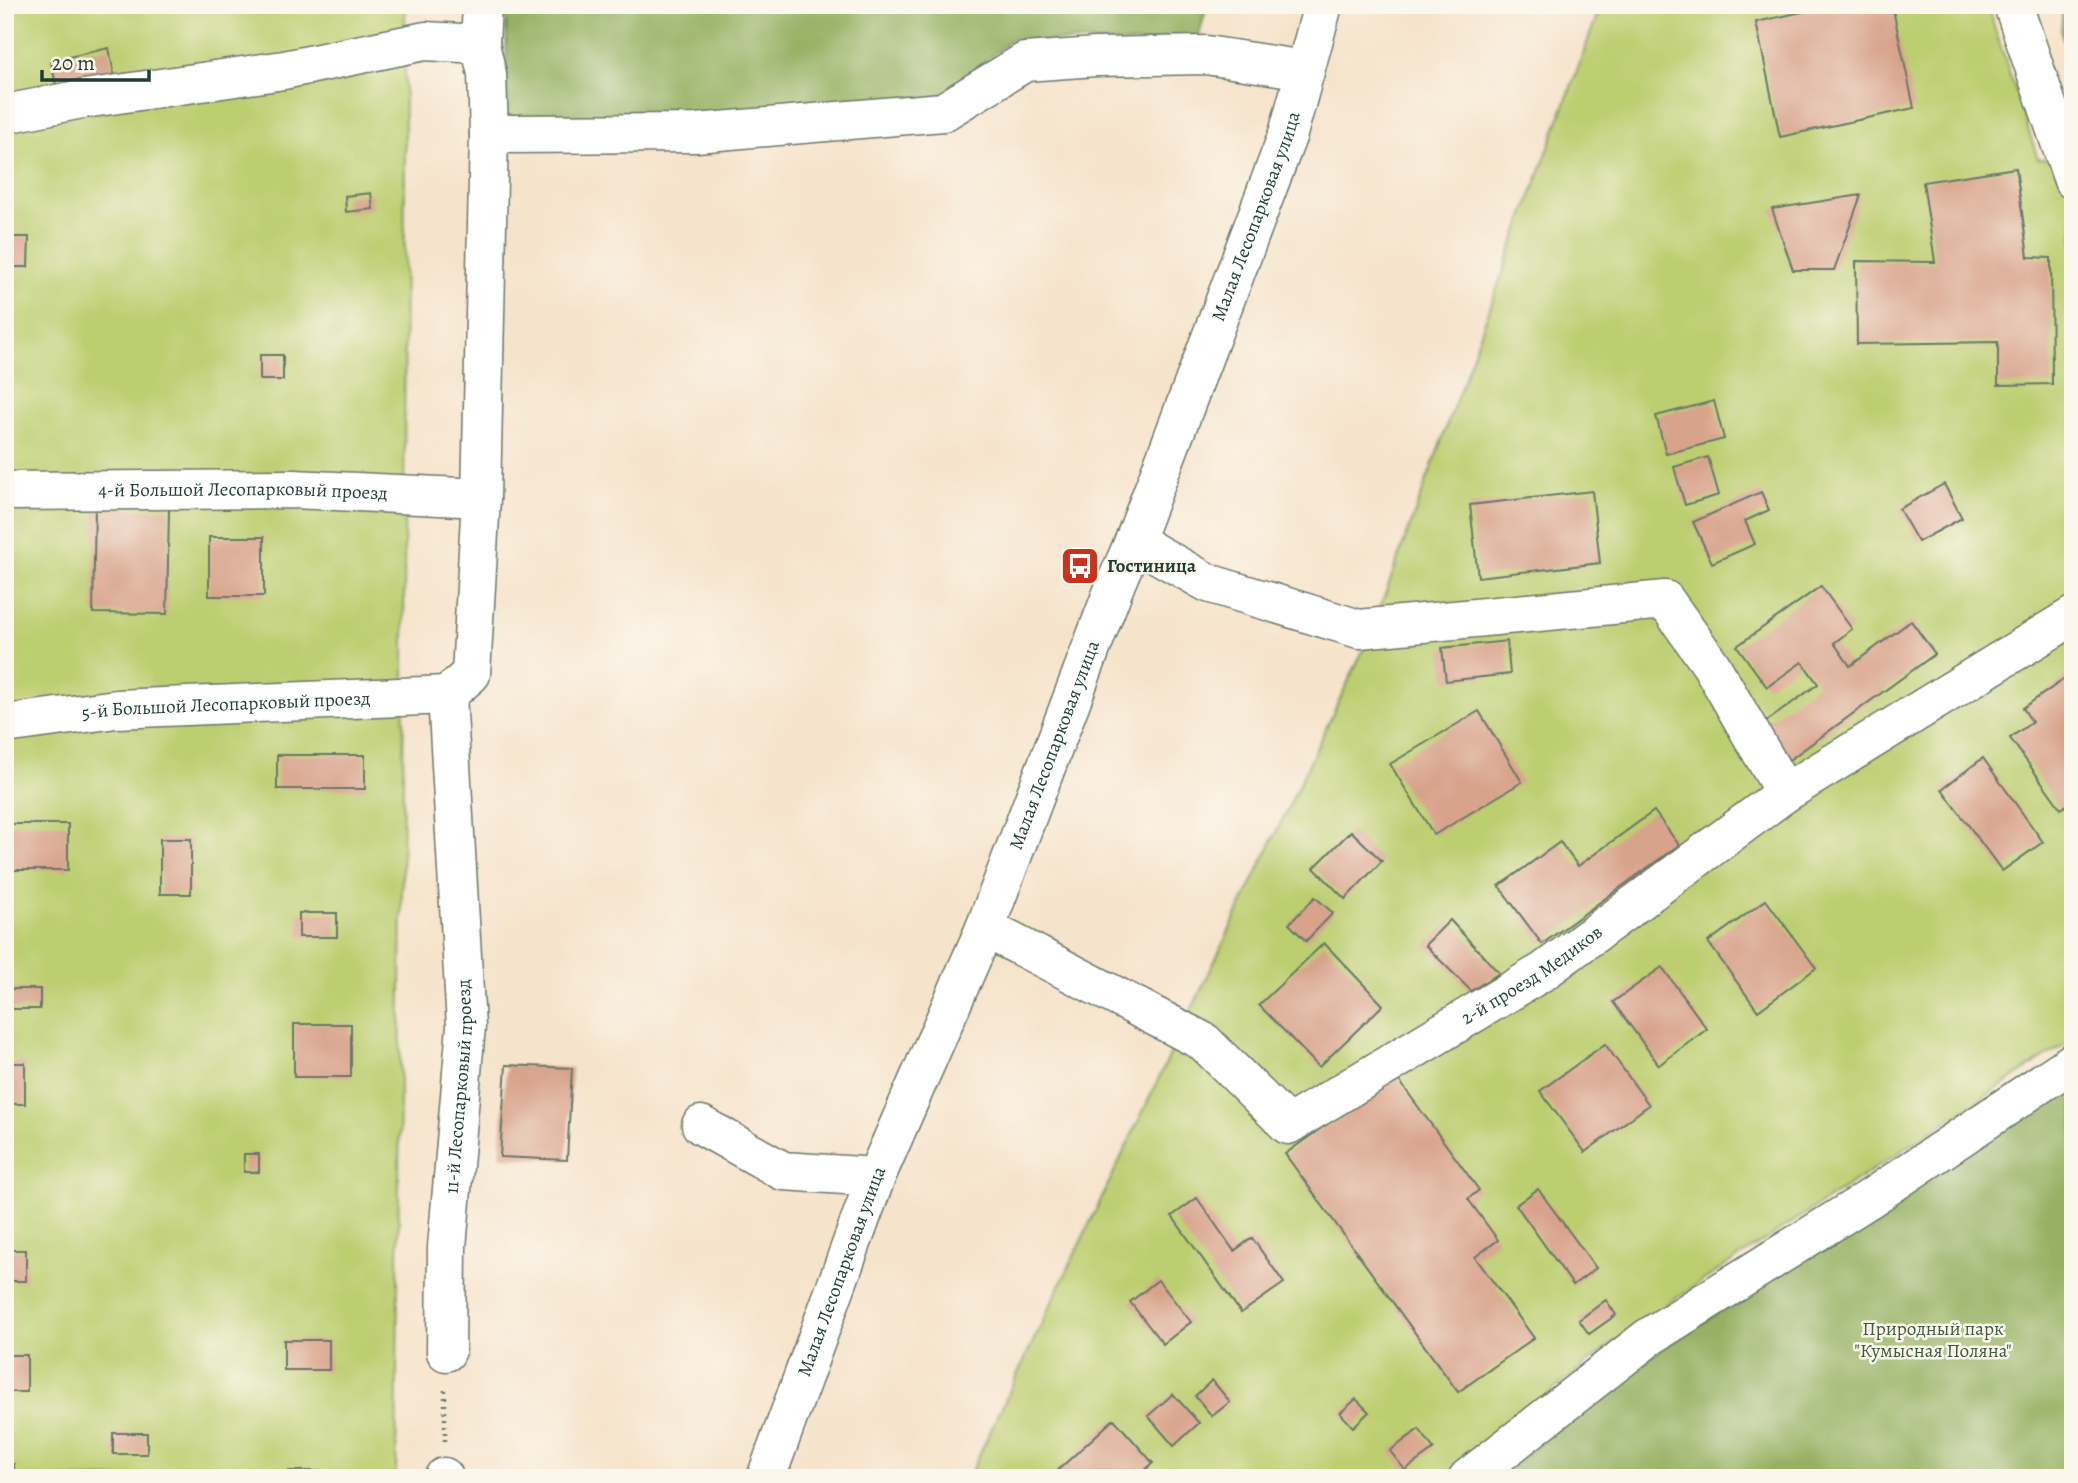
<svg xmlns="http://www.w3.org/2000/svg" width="2078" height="1483" font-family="Alegreya,serif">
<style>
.green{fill:#bdce71;stroke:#6e8652;stroke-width:2}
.forest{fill:#96b163;stroke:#5a774c;stroke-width:2}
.building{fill:#d8a38b}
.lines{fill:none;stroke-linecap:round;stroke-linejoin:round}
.minor-casing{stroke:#6a7769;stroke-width:41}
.path{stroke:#6a7769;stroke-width:4.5;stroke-dasharray:2 5;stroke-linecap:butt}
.minor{stroke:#fff;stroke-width:38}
.labels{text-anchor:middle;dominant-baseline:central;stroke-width:5;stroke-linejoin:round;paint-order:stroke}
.street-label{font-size:19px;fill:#1f3d34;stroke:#fbf7ec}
.poi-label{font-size:19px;font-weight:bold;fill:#1f3d34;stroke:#fbf7ec;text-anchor:start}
.park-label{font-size:19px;fill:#3f5a40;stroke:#fbf7ec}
</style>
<rect width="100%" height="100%" fill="#fbf7ec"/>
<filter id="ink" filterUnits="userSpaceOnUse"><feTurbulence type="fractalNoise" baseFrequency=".0143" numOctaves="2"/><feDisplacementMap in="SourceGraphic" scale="14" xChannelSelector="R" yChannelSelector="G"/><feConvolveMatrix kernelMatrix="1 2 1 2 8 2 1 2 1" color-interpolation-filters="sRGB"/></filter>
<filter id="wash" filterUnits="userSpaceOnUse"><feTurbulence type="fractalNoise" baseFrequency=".00686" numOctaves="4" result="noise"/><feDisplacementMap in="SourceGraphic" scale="28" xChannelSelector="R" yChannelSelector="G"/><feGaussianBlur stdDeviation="1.57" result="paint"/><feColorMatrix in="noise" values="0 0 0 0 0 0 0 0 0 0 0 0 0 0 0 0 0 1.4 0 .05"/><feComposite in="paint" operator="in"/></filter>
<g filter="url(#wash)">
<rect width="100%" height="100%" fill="#f6e3cb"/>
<g class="green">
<polygon points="5,5 405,5 404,690 396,1478 5,1478"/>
<polygon points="1601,5 1987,5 2038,159 2073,158 2073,1039 1638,1323 1442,1478 968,1478 1369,638"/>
</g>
<g class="forest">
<polygon points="506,5 1207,5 1199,36 1144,43 1011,40 938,99 694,118 507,121"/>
<polygon points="2063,5 2073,5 2073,60 2061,33"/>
<polygon points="2073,1084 2073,1478 1495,1478 1659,1351"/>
</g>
<g id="blocks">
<g class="building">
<polygon points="1834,5 1892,5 1914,108 1780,137 1756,22"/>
<polygon points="109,48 115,79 57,90 51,61"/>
<polygon points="2016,168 2028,257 2051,258 2052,384 1998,385 1998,342 1857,344 1856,261 1935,262 1923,182"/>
<polygon points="371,193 373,209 346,212 345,196"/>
<polygon points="1861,195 1834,270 1793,270 1772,209"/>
<polygon points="5,237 29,237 28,267 5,267"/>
<rect x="260" y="355" width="23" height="25"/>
<polygon points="1714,401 1724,439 1666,454 1656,416"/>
<polygon points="1708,457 1719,495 1685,505 1674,467"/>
<polygon points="1944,484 1962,518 1918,542 1899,509"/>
<polygon points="1592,491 1600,563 1478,577 1470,505"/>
<polygon points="1761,492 1769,510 1745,521 1755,544 1712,563 1693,522"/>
<polygon points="95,508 169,509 167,614 93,613"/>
<rect x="209" y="537" width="55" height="59"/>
<polygon points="1821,586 1852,629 1834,643 1850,666 1911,621 1935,654 1789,760 1763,724 1818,684 1802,662 1767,687 1737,646"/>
<polygon points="1507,641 1510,674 1446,681 1442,648"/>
<polygon points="2073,673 2073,801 2061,809 2010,738 2032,722 2023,708"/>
<polygon points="1479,711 1522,782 1434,835 1390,764"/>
<rect x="277" y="755" width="88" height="34"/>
<polygon points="1983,758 2043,842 2002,871 1942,789"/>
<polygon points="1654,811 1679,845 1542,944 1499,886 1560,842 1578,866"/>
<rect x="5" y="824" width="63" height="46"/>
<polygon points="1351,831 1382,861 1345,899 1314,868"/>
<rect x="160" y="839" width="31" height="55"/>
<polygon points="1315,897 1333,913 1306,941 1289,924"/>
<polygon points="1766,900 1816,968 1758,1011 1708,942"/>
<rect x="299" y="913" width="38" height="24"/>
<polygon points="1450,920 1499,973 1471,991 1425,945"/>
<polygon points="1324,943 1383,1005 1319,1067 1259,1005"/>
<polygon points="1662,967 1707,1029 1659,1065 1613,1002"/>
<rect x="5" y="989" width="35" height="20"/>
<rect x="294" y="1024" width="57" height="53"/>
<polygon points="1605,1044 1649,1105 1585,1152 1540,1091"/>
<rect x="5" y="1063" width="20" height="41"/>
<polygon points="506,1065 572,1068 567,1160 500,1157"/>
<polygon points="1395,1075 1479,1190 1468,1199 1498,1240 1475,1257 1534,1338 1458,1392 1285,1154"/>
<rect x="244" y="1154" width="15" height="18"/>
<polygon points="1538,1189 1596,1268 1573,1285 1516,1205"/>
<polygon points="1197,1198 1234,1251 1252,1238 1284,1283 1241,1313 1172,1216"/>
<rect x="5" y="1250" width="21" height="31"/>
<polygon points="1158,1280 1191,1322 1163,1344 1130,1302"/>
<polygon points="1606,1300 1616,1315 1589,1334 1579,1320"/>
<rect x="284" y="1340" width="45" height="30"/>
<rect x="5" y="1355" width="22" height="37"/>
<polygon points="1212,1380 1230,1402 1212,1416 1195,1396"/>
<polygon points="1173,1394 1199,1423 1174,1446 1148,1416"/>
<polygon points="1356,1399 1369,1412 1353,1427 1340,1413"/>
<polygon points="1114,1419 1153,1463 1136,1478 1065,1478 1058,1470"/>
<polygon points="1419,1429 1434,1449 1405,1470 1390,1451"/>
<rect x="113" y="1433" width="34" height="21"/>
<rect x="5" y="1464" width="9" height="14"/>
<rect x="289" y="1471" width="32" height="7"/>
</g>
</g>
</g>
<g filter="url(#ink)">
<use href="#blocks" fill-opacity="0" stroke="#6a7769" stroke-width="2"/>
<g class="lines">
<g class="minor-casing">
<g id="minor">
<polyline points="2013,5 2073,180"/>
<polyline points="5,114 77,100 284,70 425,41 480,44"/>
<polyline points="489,134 696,133 943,112 1025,62 1096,57 1206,55 1305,70"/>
<path id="s1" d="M5 491 294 489 481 498"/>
<polyline points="1134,541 1208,583 1359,629 1665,600 1711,665 1785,793"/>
<polyline points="447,695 471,674 481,498 489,134 487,74 480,44 482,5"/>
<path id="s2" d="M5 724 116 709 447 695"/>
<path id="s3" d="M985 928 1204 1042 1288 1125 1544 971 1785 793 2073 616"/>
<polyline points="701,1125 783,1171 876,1177"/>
<path id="s4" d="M446 1352 447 1247 466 1026 447 695"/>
<polyline points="444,1478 444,1477"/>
<path id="s5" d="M766 1478 876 1177 985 928 1116 583 1134 541 1288 134 1323 5"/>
<polyline points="1468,1478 1649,1337 1869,1199 2073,1062"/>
</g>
</g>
<polyline class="path" points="445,1441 445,1387"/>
<use href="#minor" class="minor"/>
</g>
</g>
<defs>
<g id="bus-square" transform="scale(2.0125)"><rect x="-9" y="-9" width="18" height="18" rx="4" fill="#c8321e" stroke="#fbf7ec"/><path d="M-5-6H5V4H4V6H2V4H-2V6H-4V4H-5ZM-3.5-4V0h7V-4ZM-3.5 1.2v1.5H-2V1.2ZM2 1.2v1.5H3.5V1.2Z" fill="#fff"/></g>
</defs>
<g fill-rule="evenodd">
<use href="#bus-square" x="1080" y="566"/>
</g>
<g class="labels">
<g class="street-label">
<text stroke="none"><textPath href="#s5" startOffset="1354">Малая Лесопарковая улица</textPath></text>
<text stroke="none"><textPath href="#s1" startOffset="238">4-й Большой Лесопарковый проезд</textPath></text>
<text stroke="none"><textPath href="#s2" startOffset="222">5-й Большой Лесопарковый проезд</textPath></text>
<text stroke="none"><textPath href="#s5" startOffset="788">Малая Лесопарковая улица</textPath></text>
<text stroke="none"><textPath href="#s3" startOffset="651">2-й проезд Медиков</textPath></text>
<text stroke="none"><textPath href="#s4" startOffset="266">11-й Лесопарковый проезд</textPath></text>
<text stroke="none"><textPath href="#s5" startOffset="220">Малая Лесопарковая улица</textPath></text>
</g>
<g class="poi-label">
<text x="1107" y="566">Гостиница</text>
</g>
<g class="park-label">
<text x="1933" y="1329">Природный парк<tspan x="1933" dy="22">"Кумысная Поляна"</tspan></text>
</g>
</g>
<rect width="2078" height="1483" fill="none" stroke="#fbf7ec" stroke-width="28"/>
<path d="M42 70v10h107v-10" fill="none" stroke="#1f3d34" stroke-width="3.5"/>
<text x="52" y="70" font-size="21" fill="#1f3d34" stroke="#fbf7ec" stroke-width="5" paint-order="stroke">20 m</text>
</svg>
